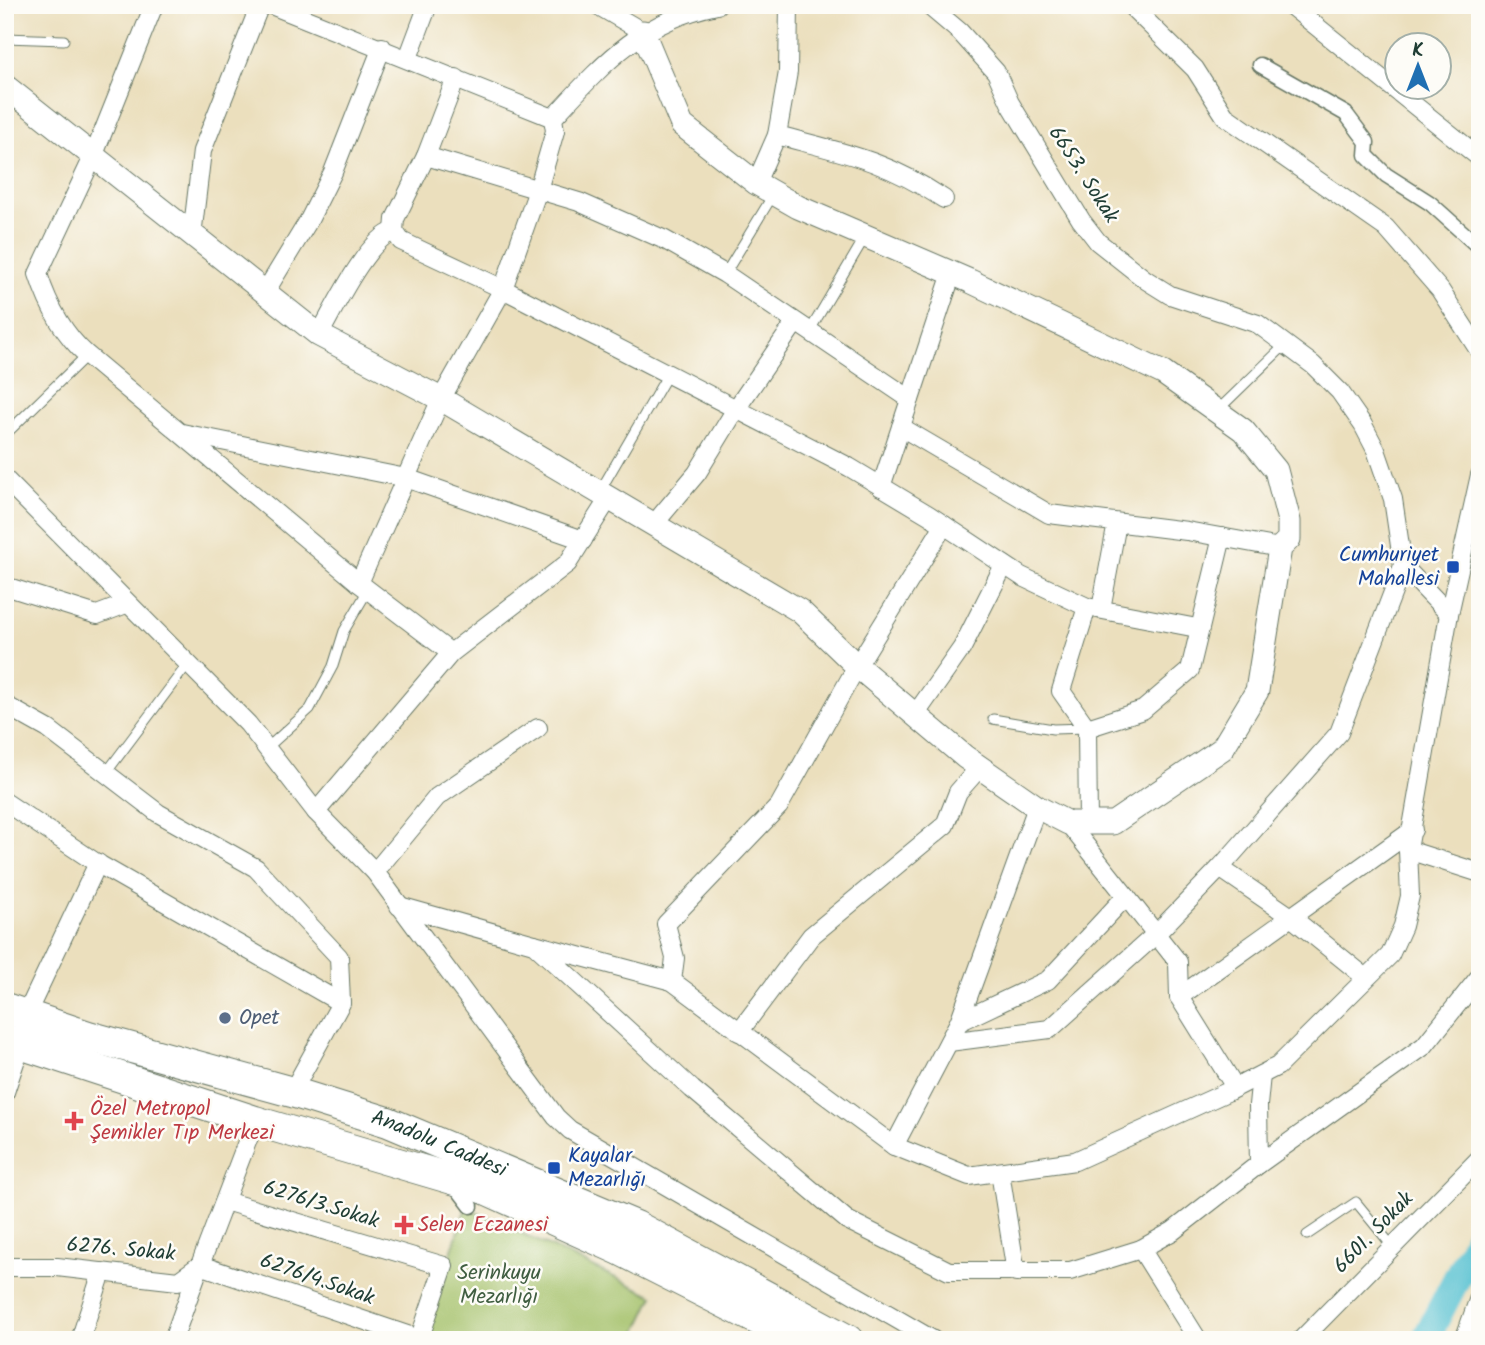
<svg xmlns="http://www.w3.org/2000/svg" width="1485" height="1345" font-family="Kalam,sans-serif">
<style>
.green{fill:#a3c067;stroke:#617e4e;stroke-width:2}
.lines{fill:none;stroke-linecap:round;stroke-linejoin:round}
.river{stroke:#56c1d1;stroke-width:28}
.service-casing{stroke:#667664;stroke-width:11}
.pedestrian-casing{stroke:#667664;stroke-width:17}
.minor-casing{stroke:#667664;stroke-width:20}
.tertiary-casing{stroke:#667664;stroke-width:25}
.trunk-casing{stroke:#667664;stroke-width:32}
.service{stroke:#fff;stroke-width:9}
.pedestrian{stroke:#fff;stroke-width:14}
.minor{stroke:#fff;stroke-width:18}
.tertiary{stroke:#fff;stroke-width:23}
.trunk{stroke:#fff;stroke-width:30}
.transit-dot{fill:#1a4fb4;stroke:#fdfcf7;stroke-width:2.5}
.service-dot{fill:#5c6f8a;stroke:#fdfcf7;stroke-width:2.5}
.health-dot{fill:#e0444e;stroke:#fdfcf7;stroke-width:2.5}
.labels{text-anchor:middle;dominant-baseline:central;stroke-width:5;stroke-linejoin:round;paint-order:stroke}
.street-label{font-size:21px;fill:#1f3d34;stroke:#fdfcf7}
.transit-label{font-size:21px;fill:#164399;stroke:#fdfcf7;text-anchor:end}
.service-label{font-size:21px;fill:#4e5e75;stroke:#fdfcf7;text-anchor:start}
.health-label{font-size:21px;fill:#be3a42;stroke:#fdfcf7;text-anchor:start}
.park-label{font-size:21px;fill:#405e41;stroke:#fdfcf7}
</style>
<rect width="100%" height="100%" fill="#fdfcf7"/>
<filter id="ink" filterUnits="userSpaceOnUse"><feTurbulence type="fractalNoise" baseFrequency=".0143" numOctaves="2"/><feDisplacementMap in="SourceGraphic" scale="14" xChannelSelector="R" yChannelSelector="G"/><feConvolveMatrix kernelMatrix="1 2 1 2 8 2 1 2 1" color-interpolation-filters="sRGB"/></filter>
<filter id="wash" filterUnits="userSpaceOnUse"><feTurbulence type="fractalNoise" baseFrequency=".00686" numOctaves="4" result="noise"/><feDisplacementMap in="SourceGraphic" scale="28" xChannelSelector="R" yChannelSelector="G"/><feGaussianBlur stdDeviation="1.57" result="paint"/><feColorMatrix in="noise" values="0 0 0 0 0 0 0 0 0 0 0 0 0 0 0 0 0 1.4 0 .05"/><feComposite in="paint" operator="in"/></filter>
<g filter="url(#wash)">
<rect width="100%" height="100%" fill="#ebdfbd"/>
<polygon class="green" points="466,1207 654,1296 633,1340 423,1340"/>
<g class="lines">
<polyline class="river" points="1425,1340 1480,1233"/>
</g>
</g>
<g filter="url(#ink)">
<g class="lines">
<g class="service-casing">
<g id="service">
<polyline points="5,38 64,40"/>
<polyline points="725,274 773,195"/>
<polyline points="809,332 865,237"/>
<polyline points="1218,410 1286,344"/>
<polyline points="5,435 87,355"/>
<polyline points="600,491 668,374"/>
<polyline points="993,719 1053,729 1087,728"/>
<polyline points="267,748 310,709 333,666 344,631 368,590"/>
<polyline points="106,773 187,665"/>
<polyline points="1307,1235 1356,1202 1392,1246"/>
</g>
</g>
<g class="pedestrian-casing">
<g id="pedestrian">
<polyline points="1260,65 1346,114 1367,142 1366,155 1386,175 1430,203 1480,248"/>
<polyline points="455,1185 471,1206"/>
</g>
</g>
<g class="minor-casing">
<g id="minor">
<path d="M154 5 93 157 38 274C48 305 62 333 87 355L359 583 451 653"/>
<polyline points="271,5 553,118"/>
<polyline points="597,5 643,32"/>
<path d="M789 5 788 72 777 135C844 153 883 159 944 199"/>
<polyline points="928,5 960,32 996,72 1010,103 1081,220 1098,242 1146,280 1170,295 1258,324 1313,365 1340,392 1363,425 1376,450 1393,499 1403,566 1449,614"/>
<polyline points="1130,5 1195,69 1225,116 1386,228 1440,290 1480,352"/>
<polyline points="1290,5 1480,158"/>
<polyline points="408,58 428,5"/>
<polyline points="456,78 426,156 395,219 394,231 401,241 503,289 849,467 929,515 1021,576 1087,607 1197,628"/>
<polyline points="426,156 579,202 665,240 725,274 910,399"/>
<polyline points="756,183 777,135"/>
<polyline points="192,236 202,151 260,5"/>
<polyline points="264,294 309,220 333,172 382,47"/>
<path d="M319 335C334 309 367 239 394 231"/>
<polyline points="901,427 1049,514 1187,531 1280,548"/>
<polyline points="182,433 406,478 583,540"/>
<polyline points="5,479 248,724 316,812 375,872 556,1117 570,1130 933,1340"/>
<polyline points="881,487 952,273"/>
<polyline points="654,524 697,473 736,409 795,323"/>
<path d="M359 583 441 399 503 289 538 190 555 131 553 118C604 63 640 21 717 5"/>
<polyline points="5,586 97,615 126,604"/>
<polyline points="1087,607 1061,691 1087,728 1088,823"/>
<polyline points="1101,609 1117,523"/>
<polyline points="5,705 48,729 158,813 256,868 339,957 341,1003 292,1092"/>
<polyline points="915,715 962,648 1004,565"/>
<polyline points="1087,728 1143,710 1190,670 1222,537"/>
<polyline points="5,802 95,862 341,1003"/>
<polyline points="316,812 451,653 568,563 609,498"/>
<polyline points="1068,823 1178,962 1179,997 1235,1087"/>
<polyline points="1408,850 1480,873"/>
<polyline points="1220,868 1291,917 1365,977"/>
<polyline points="375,872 437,797 538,728"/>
<polyline points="399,906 534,944 692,1089 847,1220 949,1271 1070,1271 1141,1249 1173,1231 1259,1164 1424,1046 1480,976"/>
<polyline points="534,944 672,981 894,1146 969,1176 1075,1161 1227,1092 1278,1066 1390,955 1403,926 1410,896 1408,850 1449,614 1480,475"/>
<polyline points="672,981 675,958 666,924 779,806 857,666 944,525"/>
<polyline points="1179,997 1413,830"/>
<polyline points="26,1015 98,863"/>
<polyline points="959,1022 1048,980 1126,896"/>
<polyline points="739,1032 811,936 945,825 958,792 980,767"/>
<polyline points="949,1042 1050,1029 1155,935 1220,868 1339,733 1403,566"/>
<polyline points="5,1092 21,1044"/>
<polyline points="894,1146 959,1022 1037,807"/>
<polyline points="1259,1164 1258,1105 1261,1075"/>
<polyline points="1000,1172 1016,1273"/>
<polyline points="225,1201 444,1266 419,1340"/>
<polyline points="1141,1249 1198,1340"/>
<polyline points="5,1267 57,1267 178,1281 200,1265 255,1121"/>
<polyline points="80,1340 102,1272"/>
<polyline points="173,1340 200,1265 419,1339"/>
<polyline points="1301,1340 1480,1158"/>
<polyline points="1464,1340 1480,1295"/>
</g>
</g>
<g class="tertiary-casing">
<polyline id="tertiary" points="5,86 319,335 441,399 800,611 857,666 965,757 1037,807 1068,823 1113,823 1222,749 1257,691 1280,548 1289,539 1289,521 1276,470 1243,430 1163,373 970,281 798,207 756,183 682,125 643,32"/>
</g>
<g class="trunk-casing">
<g id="trunk">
<path id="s1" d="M5 1008 88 1036 292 1092 388 1122 636 1226 848 1340"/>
<polyline points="5,1039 255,1121 483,1188 620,1250 798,1340"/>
</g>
</g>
<use href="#service" class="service"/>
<use href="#pedestrian" class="pedestrian"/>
<use href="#minor" class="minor"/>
<use href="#tertiary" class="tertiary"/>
<use href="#trunk" class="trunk"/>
</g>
</g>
<g class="transit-dot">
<rect x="1446" y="560" width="14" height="14" rx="3.5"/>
<rect x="547" y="1161" width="14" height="14" rx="3.5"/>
</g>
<circle class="service-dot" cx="225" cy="1018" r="7"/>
<g class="health-dot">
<path d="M70.5 1110.5h7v7h7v7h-7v7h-7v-7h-7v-7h7z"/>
<path d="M400.5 1214.5h7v7h7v7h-7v7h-7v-7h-7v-7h7z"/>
</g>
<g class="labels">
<g class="street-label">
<text transform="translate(1083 175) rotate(57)">6653. Sokak</text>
<text stroke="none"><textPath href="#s1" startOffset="455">Anadolu Caddesi</textPath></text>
<text transform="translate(321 1205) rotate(17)">6276/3.Sokak</text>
<text transform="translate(1374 1233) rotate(-46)">6601. Sokak</text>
<text transform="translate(121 1250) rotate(5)">6276. Sokak</text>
<text transform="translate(317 1280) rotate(19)">6276/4.Sokak</text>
</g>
<g class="transit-label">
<text x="1439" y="555">Cumhuriyet<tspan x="1439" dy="24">Mahallesi</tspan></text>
<text x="568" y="1156" text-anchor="start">Kayalar<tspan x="568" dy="24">Mezarlığı</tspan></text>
</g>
<g class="service-label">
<text x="239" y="1018">Opet</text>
</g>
<g class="health-label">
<text x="90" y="1109">Özel Metropol<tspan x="90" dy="24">Şemikler Tıp Merkezi</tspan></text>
<text x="418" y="1225">Selen Eczanesi</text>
</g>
<g class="park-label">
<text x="499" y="1273">Serinkuyu<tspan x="499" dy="24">Mezarlığı</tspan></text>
</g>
</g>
<rect width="1485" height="1345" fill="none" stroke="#fdfcf7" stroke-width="28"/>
<g transform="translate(1418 66)"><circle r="33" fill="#fdfcf7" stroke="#a4b0a9" stroke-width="2"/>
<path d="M0-5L12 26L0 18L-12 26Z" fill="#1f6fb2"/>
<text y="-10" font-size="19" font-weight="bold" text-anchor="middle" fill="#1f3d34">K</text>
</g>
</svg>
